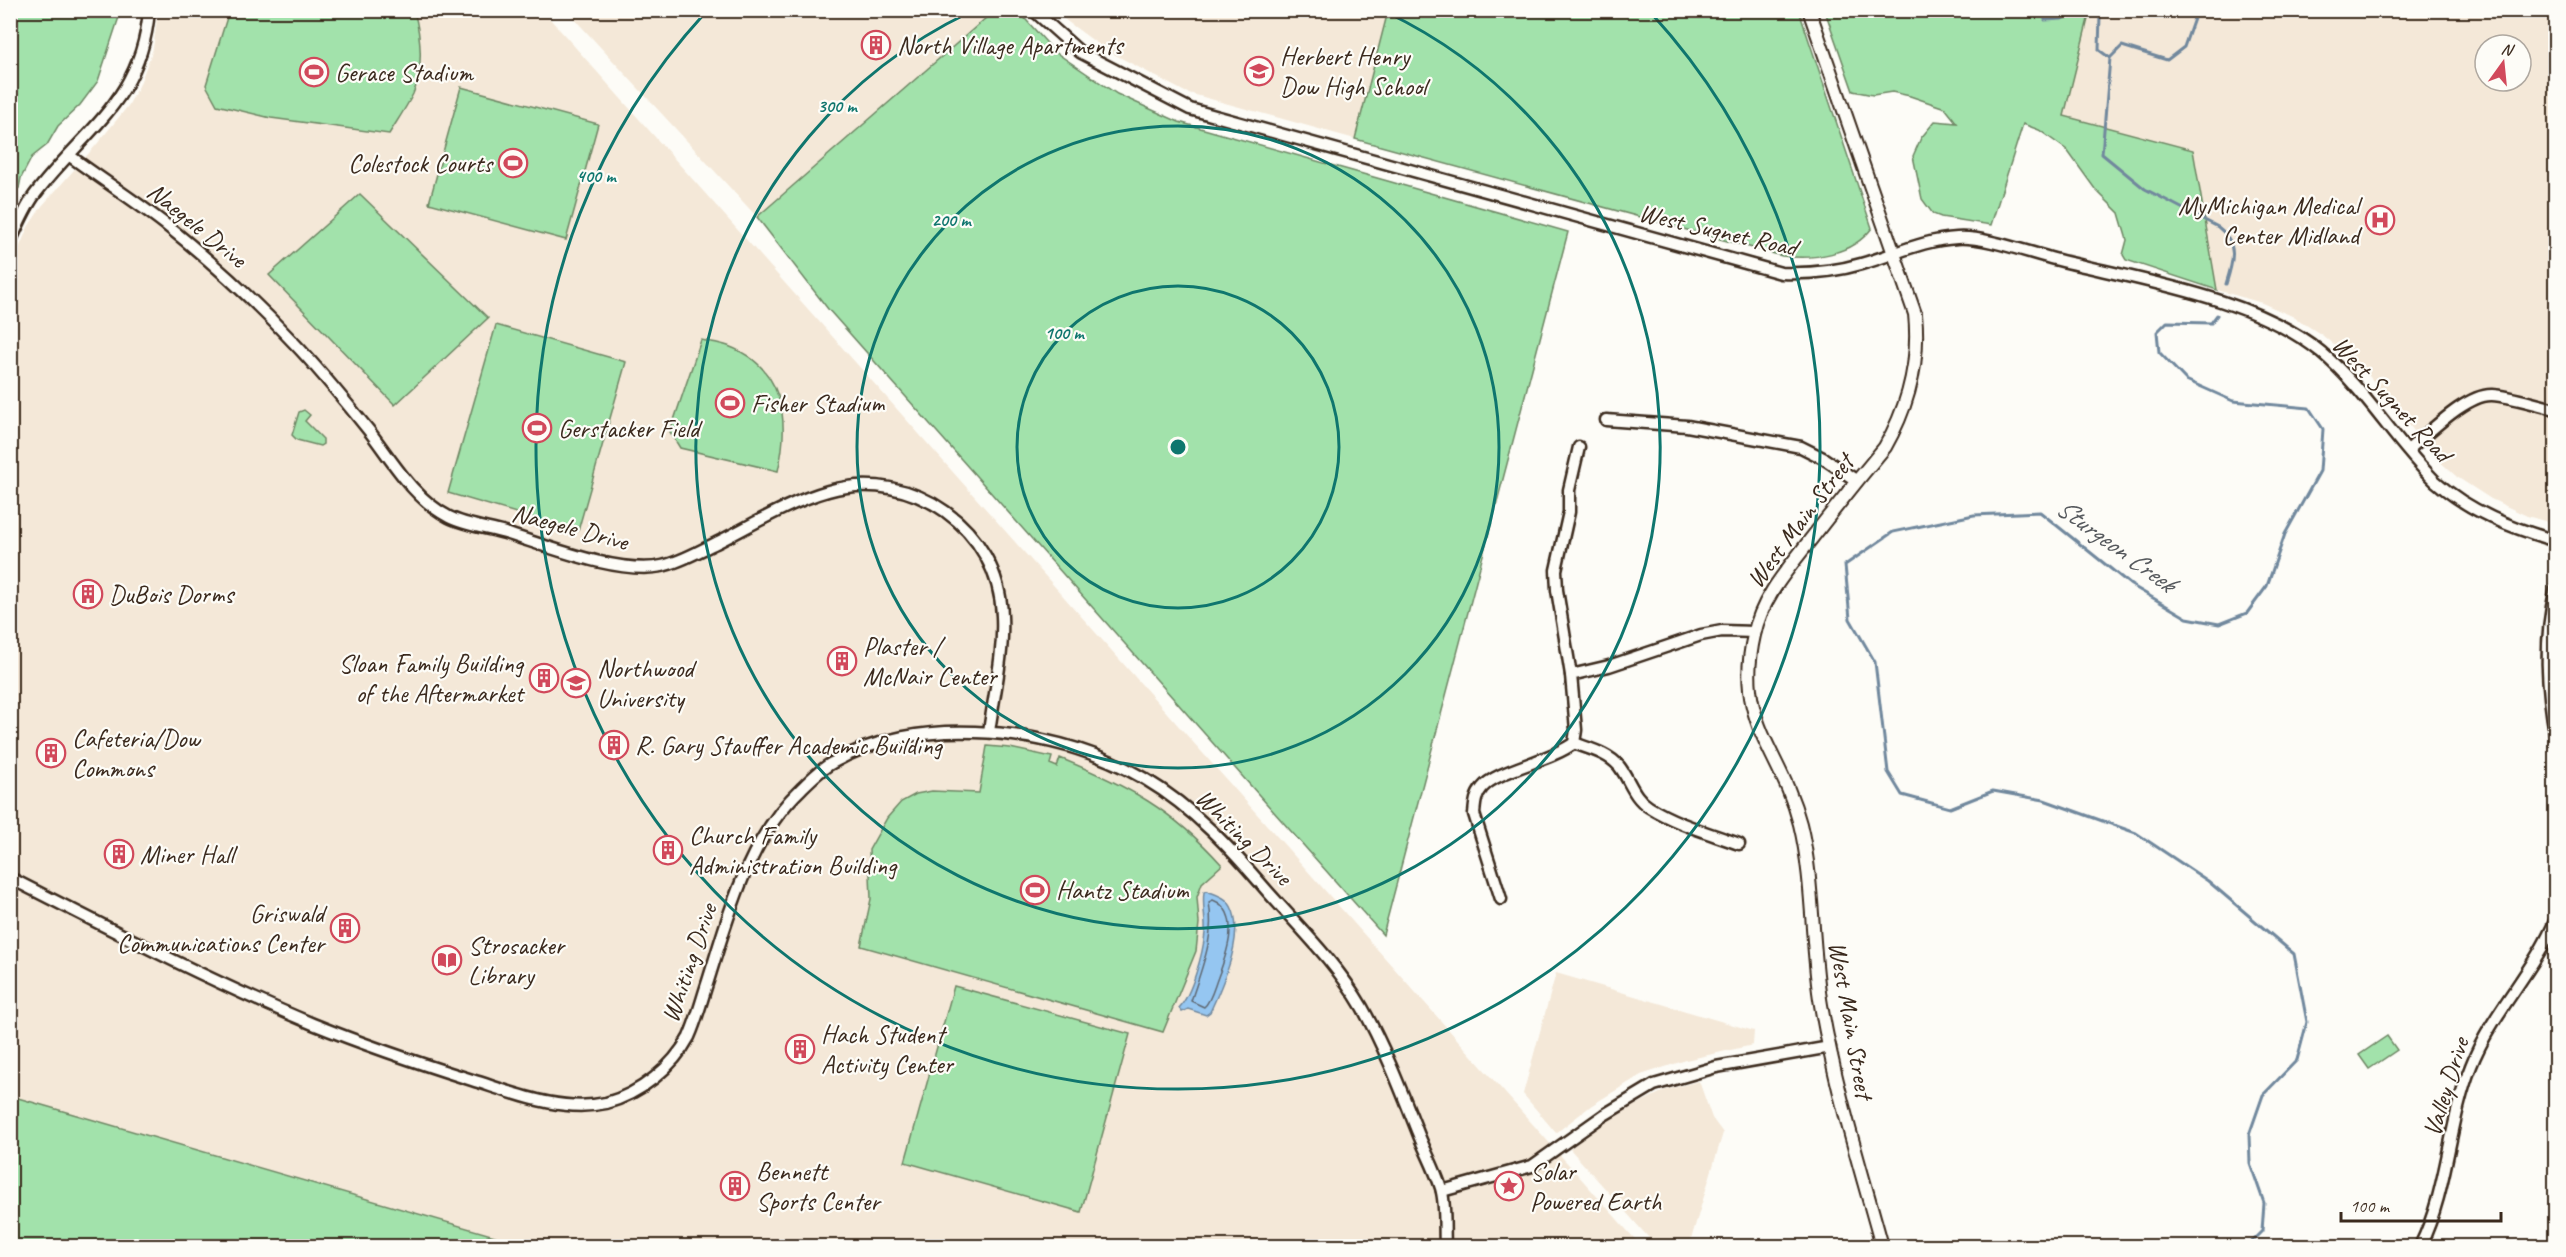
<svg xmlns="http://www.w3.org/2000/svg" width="2566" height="1257" font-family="Caveat,sans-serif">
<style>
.built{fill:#f4e8d8;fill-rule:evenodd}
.green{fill:#a2e2ab;stroke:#6e8664;stroke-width:1.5}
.water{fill:#95c6f1;stroke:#71889d;stroke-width:1.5}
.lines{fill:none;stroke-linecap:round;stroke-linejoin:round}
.shore{stroke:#5f6872;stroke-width:1.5}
.stream{stroke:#71889d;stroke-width:3}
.minor-casing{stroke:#3b2a1e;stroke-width:15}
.tertiary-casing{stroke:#3b2a1e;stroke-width:16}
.minor{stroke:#fdfcf7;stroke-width:10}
.tertiary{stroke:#fdfcf7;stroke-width:12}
.ring{fill:none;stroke:#0f766e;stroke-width:3}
.labels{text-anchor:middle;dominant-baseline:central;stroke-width:4.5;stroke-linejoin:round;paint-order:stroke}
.poi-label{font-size:26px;fill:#3b2a1e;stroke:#fdfcf7;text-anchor:start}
.street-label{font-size:26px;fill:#3b2a1e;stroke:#fdfcf7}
.water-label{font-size:27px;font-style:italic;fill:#56595d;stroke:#fdfcf7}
.centre{fill:#0f766e;stroke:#fdfcf7;stroke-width:3}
.ring-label{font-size:18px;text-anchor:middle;font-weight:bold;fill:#0f766e;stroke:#fdfcf7;stroke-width:4.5;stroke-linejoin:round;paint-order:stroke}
</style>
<rect width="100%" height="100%" fill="#fdfcf7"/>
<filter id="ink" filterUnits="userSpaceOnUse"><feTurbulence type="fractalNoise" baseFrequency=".0167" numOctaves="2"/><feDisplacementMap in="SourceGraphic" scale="12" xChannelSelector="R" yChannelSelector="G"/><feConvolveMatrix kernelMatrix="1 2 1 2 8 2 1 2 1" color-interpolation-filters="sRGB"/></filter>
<g filter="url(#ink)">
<g class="built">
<polygon points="158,11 543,11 1641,1246 529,1246 11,1096 10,270 28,227 42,206 97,144 128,106 139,86 153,49"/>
<polygon points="567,11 994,11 757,217"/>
<polygon points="1053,11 1388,11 1355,139 1185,92 1106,50"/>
<path d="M2090 11H2555V524L2527 516 2491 499 2457 477 2437 459 2365 371 2322 335 2292 316 2262 303 2217 290 2193 150 2064 116ZM2485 45H2521V81H2485Z"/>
<polygon points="1556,973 1754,1031 1753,1045 1686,1060 1641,1075 1592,1105 1556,1133 1523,1094"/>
<polygon points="1699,1081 1712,1118 1723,1133 1689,1246 1656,1246 1570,1149 1593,1130 1621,1112 1666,1090"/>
</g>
<g class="green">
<polygon points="11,10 121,11 98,81 80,105 58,126 47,145 32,157 21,178 19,188 11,195"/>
<path d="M229 11H414C421 36 424 69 413 94 406 108 397 121 389 134L271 118 217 105 206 85Z"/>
<polygon points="1018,11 1055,52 1117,94 1179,122 1568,232 1383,935 828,309 757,217 994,11"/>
<path d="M1388 11H1799L1872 228C1852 255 1814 260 1782 256L1355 139Z"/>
<polygon points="1825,11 2090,11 2064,116 2193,150 2217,290 2126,260 2123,255 2127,240 2119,213 2095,189 2067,150 2039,130 2023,124 1991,225 1941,217 1933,214 1922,199 1913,156 1921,138 1935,121 1957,123 1945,108 1910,96 1892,92 1873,95 1853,91"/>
<polygon points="461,87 598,124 566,240 429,203"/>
<polygon points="360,194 488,318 395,405 269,275"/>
<polygon points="496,325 626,362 578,531 448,493"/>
<path d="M701 340C710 342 720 343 728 346 784 367 790 420 778 471L680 448 670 432Z"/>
<polygon points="304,410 310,415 305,421 323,439 323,444 320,446 297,440 292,435 299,412"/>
<path d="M987 746 1010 748 1052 757 1050 764 1057 767 1060 758C1128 786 1172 809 1222 865L1202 883 1197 897 1199 923 1196 951 1163 1032 861 946 871 899 869 850 887 818 901 802 916 794 932 791 979 793Z"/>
<polygon points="954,986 1130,1034 1081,1212 905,1162"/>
<polygon points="2387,1036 2397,1050 2369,1069 2359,1055"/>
<polygon points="11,1096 529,1246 11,1246"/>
</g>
<path class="water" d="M1207 891C1214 894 1223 896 1228 902 1249 928 1222 986 1210 1012L1206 1015 1188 1009 1182 1012 1179 1008C1192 994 1203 953 1205 933 1206 919 1202 905 1204 892Z"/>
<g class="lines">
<path class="shore" d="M1213 900C1243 912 1226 956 1218 977 1214 987 1211 1001 1204 1007L1191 1001C1202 967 1215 938 1209 902Z"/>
<g class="stream">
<polyline points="2043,10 2045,20 2062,19 2080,10"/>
<polyline points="2090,10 2100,15 2099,50 2110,58"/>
<path d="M2197 10 2184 47 2167 60 2122 46 2110 58 2102 154 2145 189 2218 227C2239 243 2233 262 2226 284"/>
<polyline points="2217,315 2211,323 2167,322 2157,332 2159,352 2186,380 2233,401 2309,408 2323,429 2320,471 2285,534 2267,586 2247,613 2219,624 2187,618 2131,585 2040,512 1974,515 1893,532 1845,565 1850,619 1875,662 1888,772 1902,795 1950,808 1993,791 2044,800 2136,833 2208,881 2294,954 2307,1022 2297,1060 2263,1095 2249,1135 2250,1163 2264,1203 2262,1231 2247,1246"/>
</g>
<g class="minor-casing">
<g id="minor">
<path d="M1033 10 1080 52 1190 109 1781 273C1809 274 1834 272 1861 264 1894 255 1922 240 1957 238 1983 236 2027 252 2054 259 2138 280 2254 297 2321 352 2366 390 2394 441 2435 481 2470 512 2512 528 2556 541"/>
<path d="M70 156C101 179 134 200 165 224 210 260 254 300 294 343 321 371 345 401 370 432 393 462 414 499 449 517 465 525 487 528 505 533 547 546 619 575 662 566 681 562 699 551 716 543 752 525 789 502 828 491 912 467 999 528 1002 616 1004 654 994 694 989 732"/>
<path d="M10 242C18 226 25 207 36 193 84 130 142 100 149 10"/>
<polyline points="1606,420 1687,426 1801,447 1823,458 1857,481"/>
<path d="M2408 450C2428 434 2466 394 2492 395 2511 396 2536 405 2556 409"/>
<path d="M2556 588C2543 639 2547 689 2556 739"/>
<polyline points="1571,675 1557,590 1556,570 1569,512 1569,490 1579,447"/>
<path d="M1574 743C1590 749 1608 753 1619 766 1630 780 1633 797 1649 807 1676 824 1709 833 1739 844"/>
<path d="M10 878C110 929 210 981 313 1024 365 1045 418 1063 472 1080 514 1093 561 1113 606 1103 640 1094 673 1067 689 1037 697 1019 702 999 708 981 730 911 748 839 802 788 811 779 821 769 832 763 875 738 927 730 975 732 1035 734 1094 749 1145 779 1194 808 1231 849 1268 892 1300 928 1337 964 1362 1007 1384 1046 1401 1090 1418 1133 1425 1151 1435 1169 1441 1188 1446 1205 1444 1228 1445 1246"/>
<path d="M1501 899 1474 814C1475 804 1475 796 1482 788 1496 770 1551 761 1574 743L1576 730 1571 675 1609 666 1701 635 1722 631 1755 632"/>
<polyline points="1442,1191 1532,1166 1604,1115 1654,1085 1716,1067 1830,1047"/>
<path d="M2420 1246C2448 1190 2448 1124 2471 1066 2492 1012 2534 972 2556 919"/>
</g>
</g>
<g class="tertiary-casing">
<path id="tertiary" d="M1809 10 1915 314C1920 362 1909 405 1885 447 1860 477 1835 508 1811 539 1788 569 1762 597 1754 635 1734 722 1781 750 1800 824 1814 880 1811 947 1821 1005 1835 1087 1860 1166 1882 1246"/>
</g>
<use href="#minor" class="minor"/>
<use href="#tertiary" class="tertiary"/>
</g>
</g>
<g class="ring">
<circle cx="1178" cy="447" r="161"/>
<circle cx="1178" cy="447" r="321"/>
<path d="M1386 12A482 482 0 1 1 970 12"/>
<path d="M1651 13A642 642 0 1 1 705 13"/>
</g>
<defs>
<g id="building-ring" transform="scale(1.5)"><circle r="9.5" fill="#fdfcf7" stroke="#d1495b" stroke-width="1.5"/><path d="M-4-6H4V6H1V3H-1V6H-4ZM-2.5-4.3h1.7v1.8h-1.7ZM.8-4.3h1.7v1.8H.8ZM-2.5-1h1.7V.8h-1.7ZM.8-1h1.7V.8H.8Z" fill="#d1495b"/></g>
<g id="school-ring" transform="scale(1.5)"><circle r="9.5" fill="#fdfcf7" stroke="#d1495b" stroke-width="1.5"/><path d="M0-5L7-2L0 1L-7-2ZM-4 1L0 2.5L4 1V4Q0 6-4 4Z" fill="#d1495b"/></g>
<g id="stadium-ring" transform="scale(1.5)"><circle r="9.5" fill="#fdfcf7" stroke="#d1495b" stroke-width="1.5"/><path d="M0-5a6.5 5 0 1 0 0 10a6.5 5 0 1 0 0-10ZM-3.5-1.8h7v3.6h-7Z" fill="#d1495b"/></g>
<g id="hospital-ring" transform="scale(1.5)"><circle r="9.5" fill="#fdfcf7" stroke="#d1495b" stroke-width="1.5"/><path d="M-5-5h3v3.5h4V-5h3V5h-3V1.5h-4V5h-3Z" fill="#d1495b"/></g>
<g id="university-ring" transform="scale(1.5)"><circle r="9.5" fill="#fdfcf7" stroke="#d1495b" stroke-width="1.5"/><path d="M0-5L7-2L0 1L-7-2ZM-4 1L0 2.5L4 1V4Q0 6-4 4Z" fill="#d1495b"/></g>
<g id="library-ring" transform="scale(1.5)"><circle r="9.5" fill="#fdfcf7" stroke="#d1495b" stroke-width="1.5"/><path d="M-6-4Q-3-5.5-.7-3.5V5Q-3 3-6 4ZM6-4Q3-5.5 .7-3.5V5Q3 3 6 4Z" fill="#d1495b"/></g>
<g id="sight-ring" transform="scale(1.5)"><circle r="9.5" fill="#fdfcf7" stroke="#d1495b" stroke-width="1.5"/><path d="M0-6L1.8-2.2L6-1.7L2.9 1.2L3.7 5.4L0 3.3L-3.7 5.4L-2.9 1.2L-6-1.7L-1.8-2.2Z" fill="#d1495b"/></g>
</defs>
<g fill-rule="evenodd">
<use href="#building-ring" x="876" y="45"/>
<use href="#school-ring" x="1259" y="71"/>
<use href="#stadium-ring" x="314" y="72"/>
<use href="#stadium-ring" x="513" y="163"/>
<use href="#hospital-ring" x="2380" y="220"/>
<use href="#stadium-ring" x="730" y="403"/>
<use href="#stadium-ring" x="537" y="428"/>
<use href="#building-ring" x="88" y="594"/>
<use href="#building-ring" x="842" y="661"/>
<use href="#building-ring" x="544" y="678"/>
<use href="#university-ring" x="576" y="683"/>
<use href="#building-ring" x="614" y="745"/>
<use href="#building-ring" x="51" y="753"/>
<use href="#building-ring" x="668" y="850"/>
<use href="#building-ring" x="119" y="854"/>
<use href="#stadium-ring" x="1035" y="890"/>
<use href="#building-ring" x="345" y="928"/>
<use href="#library-ring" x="447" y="960"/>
<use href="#building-ring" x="800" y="1049"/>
<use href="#building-ring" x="735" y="1186"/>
<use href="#sight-ring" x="1509" y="1186"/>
</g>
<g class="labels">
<g class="poi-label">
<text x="897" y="45">North Village Apartments</text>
<text x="1280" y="56">Herbert Henry<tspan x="1280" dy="30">Dow High School</tspan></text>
<text x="335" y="72">Gerace Stadium</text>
<text x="492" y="163" text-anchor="end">Colestock Courts</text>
<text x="2359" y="205" text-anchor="end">MyMichigan Medical<tspan x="2359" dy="30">Center Midland</tspan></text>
<text x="751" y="403">Fisher Stadium</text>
<text x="558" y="428">Gerstacker Field</text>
<text x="109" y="594">DuBois Dorms</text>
<text x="863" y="646">Plaster /<tspan x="863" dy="30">McNair Center</tspan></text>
<text x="523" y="663" text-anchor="end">Sloan Family Building<tspan x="523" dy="30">of the Aftermarket</tspan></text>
<text x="597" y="668">Northwood<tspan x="597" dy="30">University</tspan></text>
<text x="72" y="738">Cafeteria/Dow<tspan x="72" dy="30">Commons</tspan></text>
<text x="635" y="745">R. Gary Stauffer Academic Building</text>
<text x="689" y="835">Church Family<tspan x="689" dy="30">Administration Building</tspan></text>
<text x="140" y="854">Miner Hall</text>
<text x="1056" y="890">Hantz Stadium</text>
<text x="324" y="913" text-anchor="end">Griswald<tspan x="324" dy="30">Communications Center</tspan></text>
<text x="468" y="945">Strosacker<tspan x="468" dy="30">Library</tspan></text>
<text x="821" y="1034">Hach Student<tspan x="821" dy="30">Activity Center</tspan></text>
<text x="756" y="1171">Bennett<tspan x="756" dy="30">Sports Center</tspan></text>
<text x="1530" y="1171">Solar<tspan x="1530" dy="30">Powered Earth</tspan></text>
</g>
<g class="street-label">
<text transform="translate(197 225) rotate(39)">Naegele Drive</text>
<text transform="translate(1718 230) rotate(13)">West Sugnet Road</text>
<text transform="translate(2392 399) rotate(47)">West Sugnet Road</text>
<text transform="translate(1800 521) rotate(-53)">West Main Street</text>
<text transform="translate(570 527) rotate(15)">Naegele Drive</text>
<text transform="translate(1244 837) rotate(45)">Whiting Drive</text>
<text transform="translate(689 963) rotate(-71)">Whiting Drive</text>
<text transform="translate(1851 1020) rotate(80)">West Main Street</text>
<text transform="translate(2446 1087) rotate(-73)">Valley Drive</text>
</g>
<g class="water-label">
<text transform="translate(2116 545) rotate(36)">Sturgeon Creek</text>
</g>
</g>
<circle cx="1178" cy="447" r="9" class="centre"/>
<g class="ring-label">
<text x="837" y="112">300 m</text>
<text x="596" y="182">400 m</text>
<text x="951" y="226">200 m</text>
<text x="1064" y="339">100 m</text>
</g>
<rect width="2566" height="1257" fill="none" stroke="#fdfcf7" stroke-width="36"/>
<rect x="18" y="18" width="2530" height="1221" fill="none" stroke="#3b2a1e" stroke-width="2" filter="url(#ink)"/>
<g transform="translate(2503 63) rotate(15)"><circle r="28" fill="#fdfcf7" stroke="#afa8a0" stroke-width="1.5"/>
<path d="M0-4.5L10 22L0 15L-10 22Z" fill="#d1495b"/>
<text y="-9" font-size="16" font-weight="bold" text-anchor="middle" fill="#3b2a1e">N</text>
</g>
<path d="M2341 1212v9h160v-9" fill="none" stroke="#3b2a1e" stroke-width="3"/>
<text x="2350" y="1212" font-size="18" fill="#3b2a1e" stroke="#fdfcf7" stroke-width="4.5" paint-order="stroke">100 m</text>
</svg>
